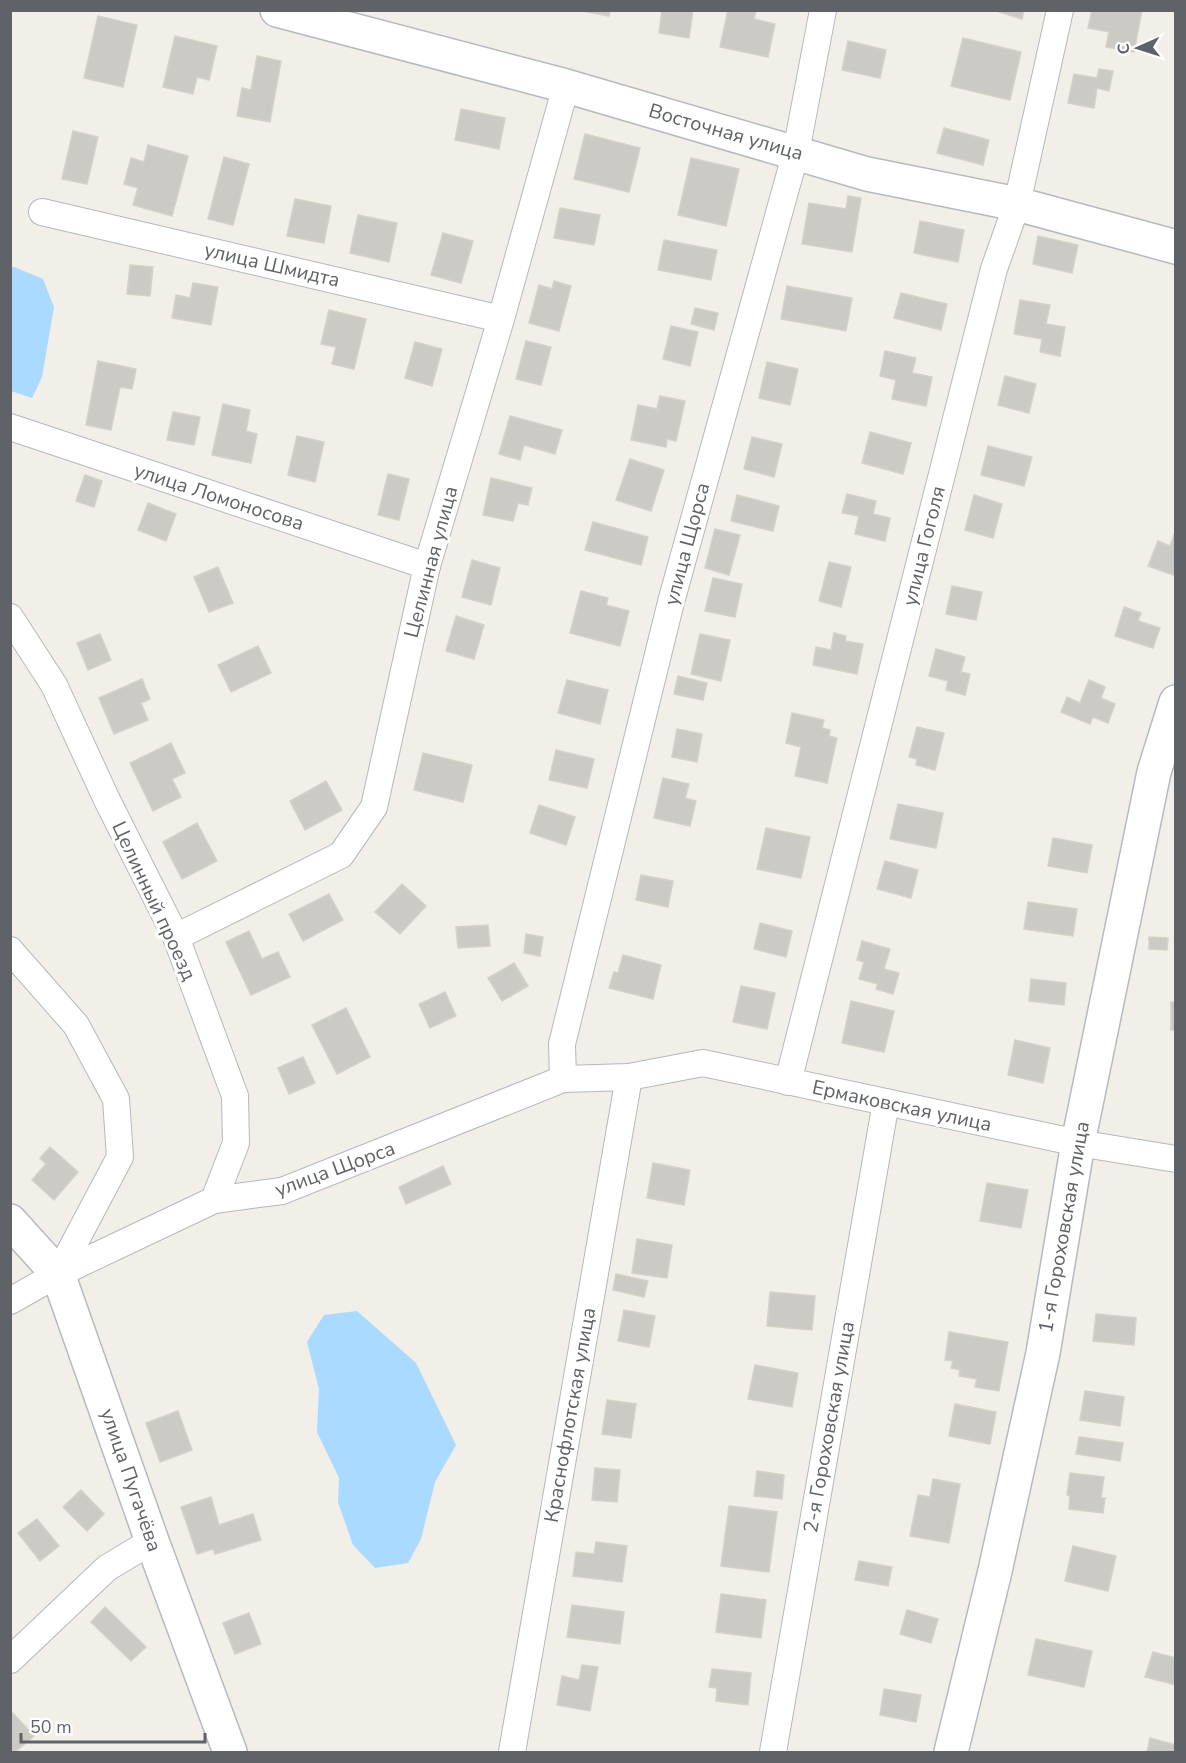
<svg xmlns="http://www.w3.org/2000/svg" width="1186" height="1763" font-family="'Nunito Sans',sans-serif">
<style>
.water{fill:#aadaff}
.building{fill:#cccac5;stroke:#d6d1c6;stroke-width:1.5}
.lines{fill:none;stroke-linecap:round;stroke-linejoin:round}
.street-casing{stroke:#b5b8bc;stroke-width:28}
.secondary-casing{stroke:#b6babf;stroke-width:36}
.street{stroke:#fff;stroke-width:26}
.secondary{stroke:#fff;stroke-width:33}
.labels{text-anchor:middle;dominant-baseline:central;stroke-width:6;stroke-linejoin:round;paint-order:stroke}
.street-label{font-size:20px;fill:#5f6368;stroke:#fff}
</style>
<rect width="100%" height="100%" fill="#f1efe8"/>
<g class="water">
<polygon points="14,267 43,279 54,307 42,377 32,398 11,391 10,268"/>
<polygon points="357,1311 416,1363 456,1445 435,1482 421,1539 408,1563 375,1568 353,1545 338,1502 339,1478 317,1432 319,1389 307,1342 324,1315"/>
</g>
<g class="building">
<polygon points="578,10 610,10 609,16"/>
<polygon points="662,10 693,10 689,38 659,33"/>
<polygon points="728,10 756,10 754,19 775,24 768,57 720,47"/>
<polygon points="993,10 1024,10 1022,19"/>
<polygon points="1092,10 1142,10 1134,52 1106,47 1109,32 1088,28"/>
<polygon points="98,16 137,25 123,87 84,78"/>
<polygon points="175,36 217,46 209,80 197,77 193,94 163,87"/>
<polygon points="963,38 1021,52 1010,100 951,86"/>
<polygon points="848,41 886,50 880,78 842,70"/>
<polygon points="257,56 281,61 270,122 237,116 242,88 251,90"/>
<polygon points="1099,69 1113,71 1109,91 1097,88 1094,108 1068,103 1074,74 1097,78"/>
<polygon points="461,109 505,118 499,149 455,140"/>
<polygon points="944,128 989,140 983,165 937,153"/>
<polygon points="73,131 98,137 87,184 62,179"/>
<polygon points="585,134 640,148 629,192 574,179"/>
<polygon points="148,145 188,156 172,216 133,205 138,188 124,184 131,158 144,162"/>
<polygon points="224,157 249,164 233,225 208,219"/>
<polygon points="691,158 739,169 726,226 678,215"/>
<polygon points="848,196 861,198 852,252 802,244 809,203 846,209"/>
<polygon points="295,199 331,206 324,243 287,236"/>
<polygon points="560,208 600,215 594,245 554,238"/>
<polygon points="358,215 397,223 389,262 350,253"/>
<polygon points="920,221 964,230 958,262 914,253"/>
<polygon points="443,233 473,241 461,283 431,275"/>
<polygon points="1038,236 1078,245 1072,273 1033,264"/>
<polygon points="664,240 717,250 711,280 658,270"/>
<polygon points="130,265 153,267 150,296 127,294"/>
<polygon points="554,281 571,286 559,331 529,323 539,285 552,289"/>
<polygon points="193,283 218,287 211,325 172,318 176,295 190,298"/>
<polygon points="787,286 852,298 846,331 781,319"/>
<polygon points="901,293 947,304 941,330 894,318"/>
<polygon points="1020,300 1050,305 1046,324 1065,327 1060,356 1040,352 1042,339 1014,334"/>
<polygon points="695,308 718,313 714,330 691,324"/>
<polygon points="329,310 366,319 354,369 332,364 336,347 321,344"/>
<polygon points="671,326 698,332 690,366 663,359"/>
<polygon points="526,341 551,347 541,385 516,379"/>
<polygon points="415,342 442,349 432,386 405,378"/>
<polygon points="885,351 916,358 912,373 932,377 926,406 892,399 896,380 880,376"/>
<polygon points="98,361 136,369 132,389 120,387 111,430 86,425"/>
<polygon points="767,362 798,369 790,405 759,398"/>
<polygon points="1005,376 1036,384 1029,413 998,405"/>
<polygon points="660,396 685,401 676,441 667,439 666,447 631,440 638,405 657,409"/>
<polygon points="223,404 250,410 246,431 257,434 251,463 212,455"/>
<polygon points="173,412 200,417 194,445 167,440"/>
<polygon points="510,416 562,430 555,454 524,445 520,460 499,454"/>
<polygon points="870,432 911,443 903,474 862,463"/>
<polygon points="297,436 324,442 315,482 288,475"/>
<polygon points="752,437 782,444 774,477 744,469"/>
<polygon points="988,446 1032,457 1024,486 981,475"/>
<polygon points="630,459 664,470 651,511 616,500"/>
<polygon points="388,474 409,479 399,520 378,515"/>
<polygon points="85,475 102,481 94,507 76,501"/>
<polygon points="491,478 532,488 528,505 518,503 513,521 483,515"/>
<polygon points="847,494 876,501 873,514 890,518 885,541 855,534 859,516 842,513"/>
<polygon points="737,495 779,506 773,531 731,521"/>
<polygon points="974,495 1002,504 993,538 965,530"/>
<polygon points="148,503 176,514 166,541 138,530"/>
<polygon points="593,522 648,537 641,565 585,550"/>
<polygon points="715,529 740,535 729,575 705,568"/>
<polygon points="1175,532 1176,532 1176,576 1148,566 1158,541 1170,546"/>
<polygon points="472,560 500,568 491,605 462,597"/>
<polygon points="829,562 851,567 841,607 819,601"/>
<polygon points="218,567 233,603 209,612 194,577"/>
<polygon points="713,578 742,584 735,617 705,611"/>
<polygon points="952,586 982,592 976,620 946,614"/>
<polygon points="581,591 608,598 606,605 629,611 620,646 570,633"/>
<polygon points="1124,607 1141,613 1138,621 1160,628 1153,648 1115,636"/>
<polygon points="456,616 484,625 474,659 446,651"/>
<polygon points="834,633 846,636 845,641 863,644 857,674 813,665 816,647 831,650"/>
<polygon points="100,634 111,660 88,670 77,643"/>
<polygon points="700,634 730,640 721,681 691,674"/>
<polygon points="258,646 271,673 231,692 218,665"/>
<polygon points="936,649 965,657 961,672 970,674 965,695 946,690 948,681 929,676"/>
<polygon points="678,676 707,683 703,700 674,694"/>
<polygon points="142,679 150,699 141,703 148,720 114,734 99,698"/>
<polygon points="567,680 608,690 600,724 558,713"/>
<polygon points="1089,680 1105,687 1101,698 1115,704 1108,723 1093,717 1090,724 1061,712 1067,697 1080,703"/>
<polygon points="792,713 824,720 822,728 830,730 829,736 837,738 827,783 795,776 801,747 786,743"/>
<polygon points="917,727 944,733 935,770 916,765 917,759 909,757"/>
<polygon points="677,729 702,734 697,762 672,757"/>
<polygon points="171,743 185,773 172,779 181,797 153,811 130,763"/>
<polygon points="556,750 594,759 587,788 549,780"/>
<polygon points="423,753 472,765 463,802 414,790"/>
<polygon points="663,778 689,784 685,798 696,801 690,826 654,818"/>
<polygon points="326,781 342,810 305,830 290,801"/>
<polygon points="898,804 943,813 936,848 890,839"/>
<polygon points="539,805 575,817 566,845 530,833"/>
<polygon points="197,823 217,861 182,879 163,842"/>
<polygon points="766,828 810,837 801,878 757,869"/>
<polygon points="1053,838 1092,845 1087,873 1048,866"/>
<polygon points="885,861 918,870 911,898 877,889"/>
<polygon points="641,875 673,881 668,907 636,900"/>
<polygon points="402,884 426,906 400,934 375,912"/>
<polygon points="329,894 343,920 303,941 289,914"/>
<polygon points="1028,902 1077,909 1073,936 1024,929"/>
<polygon points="760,923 792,931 786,957 754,949"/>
<polygon points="488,925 490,946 458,948 456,927"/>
<polygon points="249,931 262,959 278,952 290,977 251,995 226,942"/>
<polygon points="526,934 543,937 540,956 524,953"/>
<polygon points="1149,937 1168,938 1167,950 1149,949"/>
<polygon points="862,941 890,949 884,969 899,973 893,994 876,989 878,984 859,979 864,962 857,960"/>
<polygon points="623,955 661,965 653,999 609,988 614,972 618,973"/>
<polygon points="514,963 528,986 502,1001 488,978"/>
<polygon points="1031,979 1066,983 1064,1005 1029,1001"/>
<polygon points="741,986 775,993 767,1029 733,1022"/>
<polygon points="445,992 456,1016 430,1028 419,1004"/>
<polygon points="851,1001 894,1011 884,1052 842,1043"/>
<polygon points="1171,1002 1176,1003 1176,1030 1171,1030"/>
<polygon points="346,1008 370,1057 337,1074 312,1025"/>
<polygon points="1015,1040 1050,1048 1043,1083 1008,1075"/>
<polygon points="303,1057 315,1083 289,1094 278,1068"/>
<polygon points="50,1147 78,1172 54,1200 32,1180 46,1164 40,1158"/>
<polygon points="653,1163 690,1170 684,1205 647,1198"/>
<polygon points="443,1166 451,1184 406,1204 399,1187"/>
<polygon points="987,1183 1028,1190 1021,1228 980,1221"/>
<polygon points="637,1239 672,1245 667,1278 632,1273"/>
<polygon points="616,1274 648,1281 644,1297 613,1290"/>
<polygon points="770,1292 815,1296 812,1330 767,1326"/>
<polygon points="624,1310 655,1316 649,1347 618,1341"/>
<polygon points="1096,1314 1136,1318 1134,1345 1093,1341"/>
<polygon points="949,1332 1008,1342 999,1391 975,1387 977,1379 959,1376 960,1370 951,1368 953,1361 945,1360"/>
<polygon points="755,1365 798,1373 792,1407 748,1399"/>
<polygon points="1085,1391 1124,1397 1120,1426 1080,1420"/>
<polygon points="607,1400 636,1404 631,1438 602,1434"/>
<polygon points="955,1404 996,1412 990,1444 949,1436"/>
<polygon points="178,1411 192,1450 160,1462 146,1423"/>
<polygon points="1079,1437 1123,1443 1120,1461 1076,1454"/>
<polygon points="595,1468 620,1470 617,1502 592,1500"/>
<polygon points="757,1471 784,1475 782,1499 754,1496"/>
<polygon points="1070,1473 1104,1477 1101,1498 1105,1498 1103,1513 1069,1509 1070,1496 1067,1495"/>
<polygon points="933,1479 960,1484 949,1543 910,1536 918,1495 930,1497"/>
<polygon points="81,1490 104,1514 87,1531 63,1507"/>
<polygon points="211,1497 219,1525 253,1514 261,1540 215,1554 213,1549 197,1554 181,1507"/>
<polygon points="729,1506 777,1512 769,1572 721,1566"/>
<polygon points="37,1519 59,1546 40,1561 18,1533"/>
<polygon points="596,1542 627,1546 622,1582 573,1576 576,1552 594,1554"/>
<polygon points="1073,1546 1116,1556 1108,1591 1065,1581"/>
<polygon points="859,1561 892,1567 888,1586 855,1580"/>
<polygon points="721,1594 766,1600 761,1638 716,1632"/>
<polygon points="572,1605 624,1612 620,1644 567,1637"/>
<polygon points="105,1607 146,1647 131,1661 91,1622"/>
<polygon points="907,1610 938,1619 931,1643 900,1634"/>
<polygon points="249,1613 261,1644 235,1654 223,1623"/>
<polygon points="1036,1639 1092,1651 1084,1687 1028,1675"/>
<polygon points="1153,1652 1176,1658 1176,1685 1145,1677"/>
<polygon points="582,1665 598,1667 590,1711 557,1705 562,1676 579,1680"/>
<polygon points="712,1669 751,1673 748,1705 716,1701 717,1688 709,1687"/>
<polygon points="884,1689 921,1695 916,1722 880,1715"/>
<polygon points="10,1710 34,1736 15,1752 10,1752"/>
<polygon points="1150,1738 1176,1745 1176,1752 1147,1752"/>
</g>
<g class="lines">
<g class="street-casing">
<g id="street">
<polyline points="42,212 501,319"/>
<polyline points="10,427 427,566"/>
<polyline points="10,617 54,685 107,800 176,937 235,1096 236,1143 214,1200"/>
<polyline points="176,937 341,855 374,807 427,566 501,319 566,86"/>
<polyline points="10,950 76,1025 116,1099 120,1157 58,1274"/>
<polyline points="563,1079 562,1044 671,602 796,152 823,10"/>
<polyline points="788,1082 994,269 1017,204 1060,10"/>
<polyline points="10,1301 58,1274 214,1200 282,1191 563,1079 629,1077 703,1063 1078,1143 1176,1159"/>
<polyline points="10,1660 107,1568 152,1541"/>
<polyline points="512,1752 629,1077"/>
<polyline points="773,1752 886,1102"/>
</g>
</g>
<g class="secondary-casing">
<g id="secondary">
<polyline points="277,10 566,86 867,174 1017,204 1176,247"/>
<polyline points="10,1221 58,1274 152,1541 230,1752"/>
<polyline points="951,1752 995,1571 1043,1353 1078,1143 1154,772 1176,702"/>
</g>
</g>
<use href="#street" class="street"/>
<use href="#secondary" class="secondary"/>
</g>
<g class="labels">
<g class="street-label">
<text transform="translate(726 132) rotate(16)">Восточная улица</text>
<text transform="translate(272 265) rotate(13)">улица Шмидта</text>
<text transform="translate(219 497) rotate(18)">улица Ломоносова</text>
<text transform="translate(687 544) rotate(-75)">улица Щорса</text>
<text transform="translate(924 546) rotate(-76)">улица Гоголя</text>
<text transform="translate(431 562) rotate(-75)">Целинная улица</text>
<text transform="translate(154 901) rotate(65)">Целинный проезд</text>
<text transform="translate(902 1106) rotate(12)">Ермаковская улица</text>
<text transform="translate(335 1169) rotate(-20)">улица Щорса</text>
<text transform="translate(1064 1227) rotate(-80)">1-я Гороховская улица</text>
<text transform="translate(570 1415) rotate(-80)">Краснофлотская улица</text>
<text transform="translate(829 1427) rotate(-80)">2-я Гороховская улица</text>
<text transform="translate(131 1480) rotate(71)">улица Пугачёва</text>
</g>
</g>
<rect width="1186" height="1763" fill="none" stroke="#5f6368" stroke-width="24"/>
<g transform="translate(1138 48) rotate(267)" stroke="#ffffff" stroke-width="4.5" paint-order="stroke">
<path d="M0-4.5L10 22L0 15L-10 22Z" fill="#5f6368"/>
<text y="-9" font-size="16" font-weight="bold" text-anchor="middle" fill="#5f6368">С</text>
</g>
<path d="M21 1733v9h184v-9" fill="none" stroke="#5f6368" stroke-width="3"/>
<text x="30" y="1733" font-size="18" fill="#5f6368" stroke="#ffffff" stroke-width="4.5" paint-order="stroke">50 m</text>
</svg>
